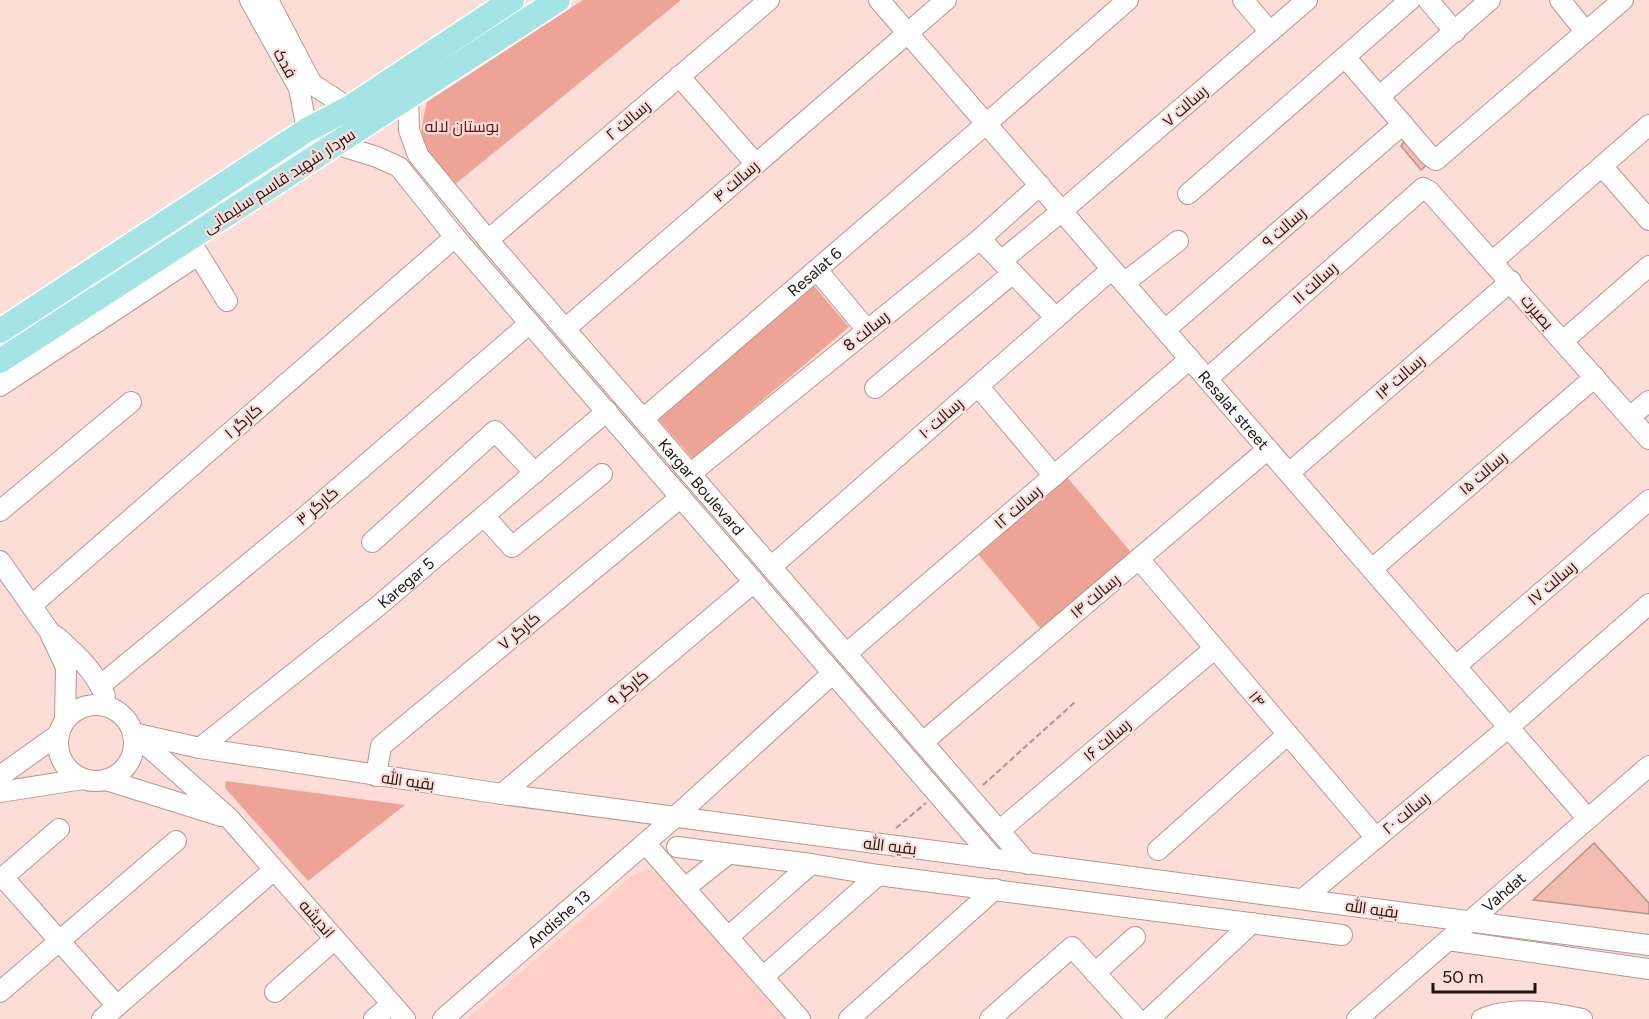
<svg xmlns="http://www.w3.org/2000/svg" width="1649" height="1019" font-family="Figtree,Cairo,sans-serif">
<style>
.built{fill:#fdcfc6}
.green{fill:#eda497}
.building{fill:#f5bcb1;stroke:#b5938c;stroke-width:1.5}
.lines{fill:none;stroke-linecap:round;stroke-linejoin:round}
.minor-casing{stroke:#b9968f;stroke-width:22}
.major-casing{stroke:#fff;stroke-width:27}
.path{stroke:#ad9490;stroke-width:2;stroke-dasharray:6 3;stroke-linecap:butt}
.minor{stroke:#fff;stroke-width:20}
.major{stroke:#a4e4e4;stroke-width:24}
.labels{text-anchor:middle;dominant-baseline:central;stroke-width:4.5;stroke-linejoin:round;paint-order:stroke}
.street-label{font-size:16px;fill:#201311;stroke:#fcddd7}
.park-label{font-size:16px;fill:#641309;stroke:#fcddd7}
</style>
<rect width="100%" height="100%" fill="#fcddd7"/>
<polygon class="built" points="649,870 658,873 666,879 787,1019 467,1019 631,877 639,872"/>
<g class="green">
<path d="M583 0H681L453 186C423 151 415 149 427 102Z"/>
<polygon points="814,286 849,327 693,459 658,419"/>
<polygon points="1066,476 1142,565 1051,641 976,552"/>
<polygon points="226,781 405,805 308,881 225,788"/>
</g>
<g class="building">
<polygon points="1407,137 1431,161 1421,170 1401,146"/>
<polygon points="1594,843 1649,903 1649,914 1533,900"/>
</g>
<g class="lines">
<g class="minor-casing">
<g id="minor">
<polyline points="250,0 299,88 307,130"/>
<polyline points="268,0 312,84 349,108"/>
<path id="s1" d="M879 0 1588 819"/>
<polyline points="1243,0 1270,32"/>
<polyline points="1428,0 1455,32"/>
<polyline points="1560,0 1585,31"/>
<polyline points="1345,57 1429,155 1436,160 1623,0"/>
<polyline points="679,76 756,164"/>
<polyline points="1380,96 1490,0"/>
<path id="s2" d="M408 97 409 130 418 155 488 240 1028 864"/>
<polyline points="335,144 377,157 399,167 455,237 994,859"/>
<polyline points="1602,166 1649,220"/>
<polyline points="1188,194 1410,0"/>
<polyline points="189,239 227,301"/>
<polyline points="980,239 1056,318"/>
<polyline points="488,240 769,0"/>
<polyline points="1001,261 1062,211 1307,0"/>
<polyline points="1493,261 1649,125"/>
<polyline points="817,270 867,330"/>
<polyline points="1124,283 1178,241"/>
<polyline points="565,329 946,0"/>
<polyline points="1165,330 1403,124"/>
<polyline points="1563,341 1649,266"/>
<polyline points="1207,379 1423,188 1429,191 1649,439"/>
<polyline points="0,386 189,261 189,239"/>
<polyline points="978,386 1054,476"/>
<polyline points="875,388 1013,273"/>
<polyline points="1630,417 1649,401"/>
<path id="s3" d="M643 419 986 124 1128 0"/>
<polyline points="1289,473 1511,281"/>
<polyline points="690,474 980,239 1040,185"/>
<polyline points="0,511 131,402"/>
<polyline points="484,516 512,547 602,474"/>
<polyline points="372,542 495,431 535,473"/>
<polyline points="1139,559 1376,838"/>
<polyline points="0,561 49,631 66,667 65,720"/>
<polyline points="771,567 1112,269"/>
<polyline points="1372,569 1595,377"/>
<polyline points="32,605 455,237"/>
<path d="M56 636C76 654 95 671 105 696"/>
<polyline points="846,654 1190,359"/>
<polyline points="1456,666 1649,500"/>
<polyline points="101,685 299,522 530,323"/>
<circle cx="96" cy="743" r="38"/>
<polyline points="133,733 200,748 502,794 1649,945"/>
<polyline points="135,735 229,818 405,1019"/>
<polyline points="923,742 1268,449"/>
<path id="s4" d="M200 748 377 607 607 411"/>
<polyline points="0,776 59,734"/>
<polyline points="376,776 381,746 681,497"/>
<polyline points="106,780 221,816"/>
<polyline points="0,792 83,779"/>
<polyline points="502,794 754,582"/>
<polyline points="999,831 1214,649"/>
<polyline points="645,843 800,1019"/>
<polyline points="677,847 811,864 878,875 1342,935"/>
<polyline points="1158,850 1287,735"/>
<polyline points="3,877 117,1006"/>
<polyline points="0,880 59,829"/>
<polyline points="685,888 728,854"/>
<polyline points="1303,899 1509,727 1649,604"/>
<polyline points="728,937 811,864"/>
<polyline points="1448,940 1649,969"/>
<polyline points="1095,973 1135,937"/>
<polyline points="763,977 878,875"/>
<polyline points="0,992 176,841"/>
<polyline points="275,992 335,939"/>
<polyline points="102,1019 274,870"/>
<polyline points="374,1019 392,1004"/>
<path id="s5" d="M443 1019 674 818 833 673"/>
<polyline points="849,1019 995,889"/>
<polyline points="990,1019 1072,947 1137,1019"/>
<polyline points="1149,1019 1252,923"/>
<path id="s6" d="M1357 1019 1649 766"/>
<path d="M1482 1019C1513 1006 1551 1012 1582 1019"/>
</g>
</g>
<g class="major-casing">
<g id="major">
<polyline points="0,331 307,130 349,108 512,0"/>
<polyline points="0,361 558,0"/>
</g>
</g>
<g class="path">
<polyline points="983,785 1075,702"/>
<polyline points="896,828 926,803"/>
</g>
<use href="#minor" class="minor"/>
<use href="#major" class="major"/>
</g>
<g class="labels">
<g class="street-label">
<text transform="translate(285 63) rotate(61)">فدک</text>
<text transform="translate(1185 106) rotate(-41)">رسالت ۷</text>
<text transform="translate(628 120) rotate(-40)">رسالت ۲</text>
<text transform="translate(279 181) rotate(-33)">سردار شهید قاسم سلیمانی</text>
<text transform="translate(736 181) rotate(-41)">رسالت ۴</text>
<text transform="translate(1284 227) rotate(-41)">رسالت ۹</text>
<text stroke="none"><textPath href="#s3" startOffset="226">Resalat 6</textPath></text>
<text transform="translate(1315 283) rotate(-42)">رسالت ۱۱</text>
<text transform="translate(1537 312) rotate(49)">بصیرت</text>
<text transform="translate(866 331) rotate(-39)">رسالت 8</text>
<text transform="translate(1400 377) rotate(-41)">رسالت ۱۳</text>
<text stroke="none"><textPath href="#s1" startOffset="542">Resalat street</textPath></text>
<text transform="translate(941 418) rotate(-41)">رسالت ۱۰</text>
<text transform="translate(243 421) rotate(-41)">کارگر ۱</text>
<text transform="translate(1483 473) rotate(-41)">رسالت ۱۵</text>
<text stroke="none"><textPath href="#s2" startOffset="496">Kargar Boulevard</textPath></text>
<text transform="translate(317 506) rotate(-41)">کارگر ۳</text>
<text transform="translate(1018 507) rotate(-41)">رسالت ۱۲</text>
<text stroke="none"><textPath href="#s4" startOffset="264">Karegar 5</textPath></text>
<text transform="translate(1552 583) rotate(-41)">رسالت ۱۷</text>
<text transform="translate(1095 596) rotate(-40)">رسالت ۱۴</text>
<text transform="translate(519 631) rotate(-40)">کارگر ۷</text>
<text transform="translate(628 688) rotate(-40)">کارگر ۹</text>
<text transform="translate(1257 699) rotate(50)">۱۴</text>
<text transform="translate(1107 740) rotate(-40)">رسالت ۱۶</text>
<text transform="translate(408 781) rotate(8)">بقیه الله</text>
<text transform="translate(1406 813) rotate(-40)">رسالت ۲۰</text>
<text transform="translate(890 846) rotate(7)">بقیه الله</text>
<text stroke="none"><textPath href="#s6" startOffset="194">Vahdat</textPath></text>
<text transform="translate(1372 909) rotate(8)">بقیه الله</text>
<text stroke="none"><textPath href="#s5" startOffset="153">Andishe 13</textPath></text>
<text transform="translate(317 919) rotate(49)">اندیشه</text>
</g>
<g class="park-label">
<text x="462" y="126">بوستان لاله</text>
</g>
</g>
<path d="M1433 983v9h102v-9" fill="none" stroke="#201311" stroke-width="3"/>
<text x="1442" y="983" font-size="18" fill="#201311" stroke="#fcddd7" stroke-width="4.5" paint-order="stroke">50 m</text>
</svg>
